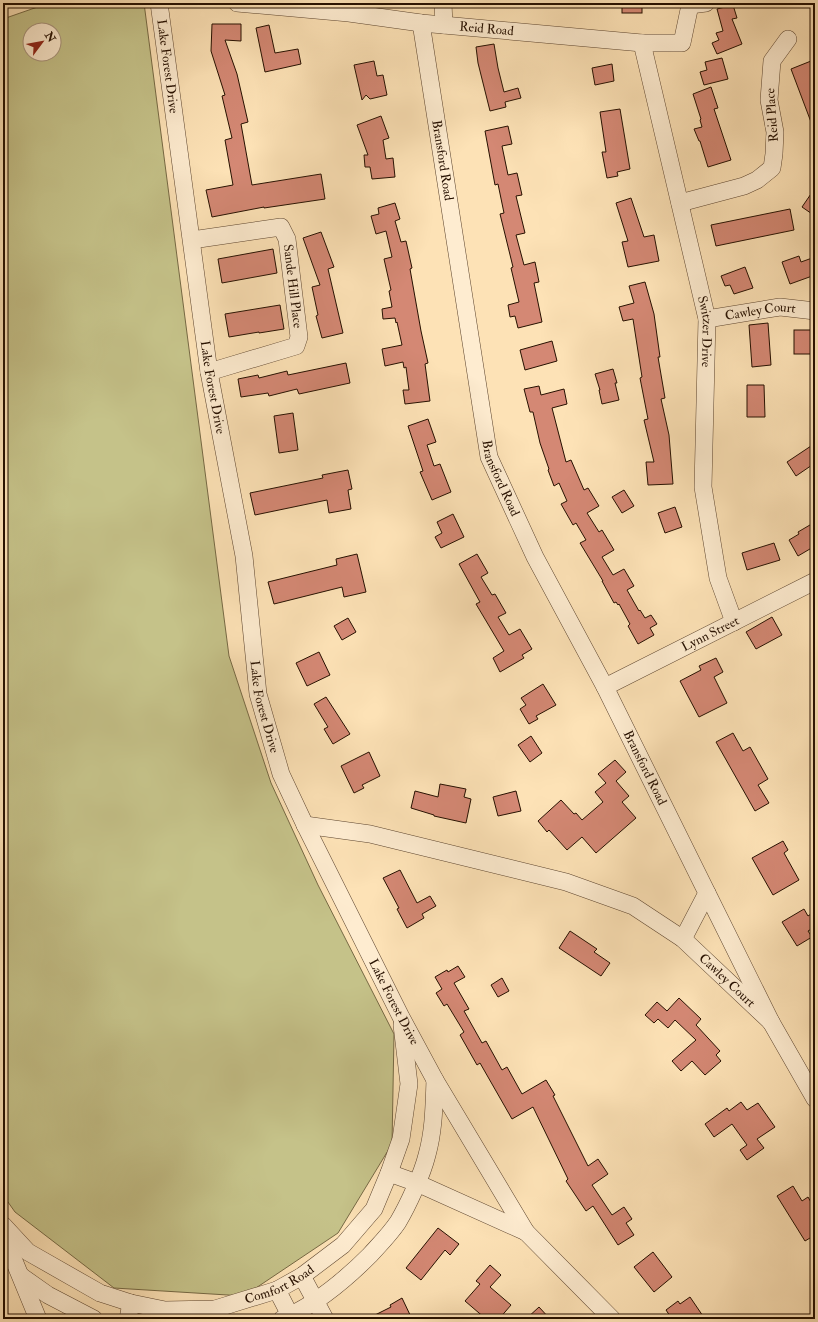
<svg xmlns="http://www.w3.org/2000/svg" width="818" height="1322" font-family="'IM FELL Double Pica',serif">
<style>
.green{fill:#c5c289;stroke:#766944;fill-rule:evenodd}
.building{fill:#d48874;stroke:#261000}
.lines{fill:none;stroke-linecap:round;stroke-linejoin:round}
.minor-casing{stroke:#5c442e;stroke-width:18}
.minor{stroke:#feecd0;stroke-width:17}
.labels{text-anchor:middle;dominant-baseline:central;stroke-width:4;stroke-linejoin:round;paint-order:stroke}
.street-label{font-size:13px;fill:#261000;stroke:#feecd0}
</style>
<rect width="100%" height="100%" fill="#fde2b6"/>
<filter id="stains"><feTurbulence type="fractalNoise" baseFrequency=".005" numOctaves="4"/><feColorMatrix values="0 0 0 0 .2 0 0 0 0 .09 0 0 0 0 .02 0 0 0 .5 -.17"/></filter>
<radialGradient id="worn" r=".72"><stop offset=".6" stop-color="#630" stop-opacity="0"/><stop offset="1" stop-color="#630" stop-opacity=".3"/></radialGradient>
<path class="green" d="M49 3H144L229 656 271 783 318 885 394 1034 392 1144 338 1233 244 1296 114 1288 15 1212 3 1195V19ZM30 30H54V54H30Z"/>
<g class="building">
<rect x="622" y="3" width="20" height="10"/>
<polygon points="733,5 737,18 732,19 742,44 717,54 712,43 719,40 716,33 723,31 717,9"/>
<polygon points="212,24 241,24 241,41 225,40 237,74 248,122 241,124 252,185 321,174 325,199 264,208 264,207 212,217 206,190 233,185 225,140 232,138 222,96 225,95 211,51"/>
<polygon points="269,25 275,53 298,49 301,64 265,72 256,28"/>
<polygon points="494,44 498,68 504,92 518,88 521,98 505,102 506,107 490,111 478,63 476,47"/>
<polygon points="722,58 728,79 704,85 700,72 707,70 705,62"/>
<polygon points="374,61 377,76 383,75 387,95 370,99 366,95 362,100 354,65"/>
<polygon points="811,61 815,72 815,130 814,130 791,69"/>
<polygon points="612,64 614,81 595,85 592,68"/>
<polygon points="711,87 718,108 714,109 731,160 708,167 700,141 699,141 694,129 702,127 700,120 701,119 693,94"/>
<polygon points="620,109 630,169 617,172 618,176 607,178 602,152 606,152 600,112"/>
<polygon points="381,116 389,138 383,140 386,159 393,158 395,177 372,179 370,167 365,167 364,155 368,155 357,125"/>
<polygon points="508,126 512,144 502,146 508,175 517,173 522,195 516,196 525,233 516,235 524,265 535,262 539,282 534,283 542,322 518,328 515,316 510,317 508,305 519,302 511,268 513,267 500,214 504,213 498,184 495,185 485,131"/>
<polygon points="815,188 815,216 802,207"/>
<polygon points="631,198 644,237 654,235 659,261 628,267 622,242 628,241 616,203"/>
<polygon points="395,203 400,219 395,221 401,242 406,241 412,268 410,269 421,331 428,363 425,364 430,401 405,404 403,390 409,390 406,367 404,368 403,362 385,366 382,349 402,345 397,322 396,323 395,318 383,319 382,309 392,307 389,291 391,290 384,259 392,257 386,231 376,234 371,216 379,214 378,208"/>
<polygon points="790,209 794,230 716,246 711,225"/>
<polygon points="321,232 334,267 328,269 343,333 322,338 316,316 318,315 312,287 320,285 303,238"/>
<polygon points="273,249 277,273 222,283 218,259"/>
<polygon points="799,256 801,262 815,257 815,275 790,284 782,262"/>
<polygon points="745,267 753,288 734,294 730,285 725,286 721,276"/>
<polygon points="645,282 654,314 660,357 658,357 665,398 661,399 669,435 673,484 648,485 646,462 654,462 644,420 648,419 640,378 642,377 633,319 623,321 619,307 634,303 629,286"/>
<polygon points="280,305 284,329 259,333 259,332 229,337 225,314"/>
<polygon points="768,323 771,365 752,367 749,325"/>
<rect x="794" y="330" width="18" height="24"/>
<polygon points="552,341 557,361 525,370 520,350"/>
<polygon points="346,363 350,383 299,394 297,389 269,396 268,393 241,397 238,379 258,375 259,378 287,371 288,375"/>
<polygon points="613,369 617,383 615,383 619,400 602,404 599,390 600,390 595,374"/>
<polygon points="747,385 764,385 765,417 747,417"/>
<polygon points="539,386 541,395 564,389 567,404 552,408 566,462 571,460 584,490 588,488 599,506 587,513 599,532 602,530 614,550 602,557 613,575 624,569 634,586 627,590 639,611 640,610 645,618 651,615 657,624 650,628 654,635 638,644 628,626 630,624 619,604 618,605 616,602 614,603 602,581 603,581 580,543 586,540 576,523 573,525 561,504 567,501 559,483 554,486 548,470 549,469 540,443 533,412 530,412 524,389"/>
<polygon points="293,413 298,450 279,453 274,416"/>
<polygon points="428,419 436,442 427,445 434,466 440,464 451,492 432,500 420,472 423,471 408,426"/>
<polygon points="811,446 815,451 815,463 796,476 787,462"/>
<polygon points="348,470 352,489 348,490 351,509 329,513 327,500 255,515 250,493 323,478 322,475"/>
<polygon points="624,490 634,506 622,513 612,497"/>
<polygon points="675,507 682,527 665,533 658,513"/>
<polygon points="453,514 464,537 441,548 435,537 442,533 437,522"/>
<polygon points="815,522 815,546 798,556 789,540 799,534 798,532"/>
<polygon points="774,543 780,560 747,570 742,553"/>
<polygon points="357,554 366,592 344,597 342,587 274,604 268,582 337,565 336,559"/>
<polygon points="477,554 488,573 481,577 492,595 495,594 506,613 498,617 509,635 520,629 532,649 522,655 524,658 500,672 493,658 504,651 476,604 480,602 459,564"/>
<polygon points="772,617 782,635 756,649 746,632"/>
<polygon points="348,618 356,632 342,640 334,626"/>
<polygon points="319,652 330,675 307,686 296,663"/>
<polygon points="716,658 723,672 714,677 727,703 699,717 680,681 701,670 699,666"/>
<polygon points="543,684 556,705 536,716 538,719 529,724 520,709 526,705 521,698"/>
<polygon points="326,697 350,734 333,744 324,729 328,727 314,704"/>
<polygon points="733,733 743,751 750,747 768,779 758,785 769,803 755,811 716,742"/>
<polygon points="531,736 542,753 530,762 518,745"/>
<polygon points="369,752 380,776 362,785 364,788 354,793 341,766"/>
<polygon points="615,760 626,772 616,781 629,796 622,802 636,818 596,853 582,837 567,850 549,830 547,832 538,821 561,800 574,814 576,813 582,820 603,802 595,792 606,783 598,774"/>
<polygon points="440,784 466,789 464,797 471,799 466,823 434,816 434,815 411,808 415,791 438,797"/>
<polygon points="516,791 521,811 498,816 493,797"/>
<polygon points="783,841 788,850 784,853 799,880 773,895 752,858"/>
<polygon points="400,870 417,903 430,896 436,906 422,914 424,918 407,928 397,909 399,908 383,878"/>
<polygon points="804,909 808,916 811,914 815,921 815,927 808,931 812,937 797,946 782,922"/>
<polygon points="570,931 597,949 594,952 610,963 601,976 559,948"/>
<polygon points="458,966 465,977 454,983 469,1009 464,1011 482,1043 486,1041 502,1070 507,1067 522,1094 546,1080 555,1095 553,1096 588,1166 598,1159 608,1174 592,1185 612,1215 624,1207 632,1219 626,1223 634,1235 618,1245 593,1206 586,1211 566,1181 568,1179 533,1107 512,1119 480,1063 477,1065 460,1035 464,1032 447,1004 444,1006 436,993 442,989 435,977 447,970 448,972"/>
<polygon points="502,978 509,991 498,997 491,985"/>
<polygon points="679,998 701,1019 696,1025 720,1051 716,1055 721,1061 705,1075 692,1061 681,1071 672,1061 696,1040 675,1020 668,1028 658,1019 654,1023 645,1015 657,1002 667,1011"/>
<polygon points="741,1102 747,1110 758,1103 775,1127 757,1139 764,1148 747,1160 740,1150 747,1145 732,1124 714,1137 705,1124 727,1108 729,1111"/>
<polygon points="793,1186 802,1201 808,1197 815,1209 815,1212 811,1214 815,1221 815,1235 805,1241 777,1196"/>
<polygon points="438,1228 459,1244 450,1255 445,1250 421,1280 406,1268"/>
<polygon points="653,1252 672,1277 654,1292 634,1267"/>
<polygon points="490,1265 501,1275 490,1287 511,1305 499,1319 486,1319 465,1301 480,1284 476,1281"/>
<polygon points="690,1297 705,1319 672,1319 666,1310 678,1301 680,1304"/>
<polygon points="402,1298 412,1319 367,1319 391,1307 390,1305"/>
<polygon points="539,1307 550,1319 526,1319"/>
</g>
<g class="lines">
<g class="minor-casing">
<g id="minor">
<path id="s1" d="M159 3 209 372 244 556 258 694 281 774 305 825 401 1017 435 1080 526 1232 612 1319"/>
<path id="s2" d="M237 3 349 13 421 23 642 43H682L690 5 706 3"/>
<polyline points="443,3 444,25"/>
<path id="s3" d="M421 23 489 457 535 557 605 687 707 893 683 939"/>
<path id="s4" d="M642 43 707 319 703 487 718 578 734 622"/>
<polyline points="680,203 744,186 757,180 772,168 774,154 775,132 769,100 772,61 788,39"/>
<path id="s5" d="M192 240 281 227 287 239 299 337 296 346 209 372"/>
<path id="s6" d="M707 319 780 307 815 311"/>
<path id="s7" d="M605 687 815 581"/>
<path id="s8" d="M305 825 370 834 566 882 633 906 683 939 771 1022"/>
<polyline points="707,893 771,1022 815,1099"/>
<polyline points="389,1173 417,1183 526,1232"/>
<path id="s9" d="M3 1225 28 1252 100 1293 131 1303 165 1310 215 1309 277 1290 302 1276 343 1245 374 1209 389 1173 401 1139 409 1084 402 1025"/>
<polyline points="3,1234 38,1319"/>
<polyline points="21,1276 48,1295 94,1319"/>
<polyline points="302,1276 325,1319"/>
<polyline points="277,1290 292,1319"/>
<polyline points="128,1319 131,1303"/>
<path d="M282 1319C316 1305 345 1280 370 1255 380 1244 390 1234 398 1222 408 1205 422 1175 427 1155 434 1130 434 1105 435 1080"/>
</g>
</g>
<use href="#minor" class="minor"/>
</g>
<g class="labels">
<g class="street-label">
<text stroke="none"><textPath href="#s2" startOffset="251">Reid Road</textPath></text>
<text stroke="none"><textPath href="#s1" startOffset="64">Lake Forest Drive</textPath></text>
<text transform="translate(772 115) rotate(-94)">Reid Place</text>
<text stroke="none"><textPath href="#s3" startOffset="139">Bransford Road</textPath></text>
<text stroke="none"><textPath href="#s5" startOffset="151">Sande Hill Place</textPath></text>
<text stroke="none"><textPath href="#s6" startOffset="54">Cawley Court</textPath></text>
<text stroke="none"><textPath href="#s4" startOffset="296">Switzer Drive</textPath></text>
<text stroke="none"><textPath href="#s1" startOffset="388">Lake Forest Drive</textPath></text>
<text stroke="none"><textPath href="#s3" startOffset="463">Bransford Road</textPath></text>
<text stroke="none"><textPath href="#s7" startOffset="118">Lynn Street</textPath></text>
<text stroke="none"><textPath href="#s1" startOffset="712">Lake Forest Drive</textPath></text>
<text stroke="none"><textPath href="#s3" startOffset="787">Bransford Road</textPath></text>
<text stroke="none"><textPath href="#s8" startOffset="459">Cawley Court</textPath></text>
<text stroke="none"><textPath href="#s1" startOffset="1036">Lake Forest Drive</textPath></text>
<text stroke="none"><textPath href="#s9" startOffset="306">Comfort Road</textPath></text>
</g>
</g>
<rect width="818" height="1322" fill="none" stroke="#fde2b6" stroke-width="16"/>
<rect x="4" y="4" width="810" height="1314" fill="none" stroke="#261000" stroke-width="2"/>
<rect x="8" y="8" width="802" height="1306" fill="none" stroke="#261000"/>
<g transform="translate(42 42) rotate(58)"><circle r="19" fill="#feecd0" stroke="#a8947d"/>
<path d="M0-3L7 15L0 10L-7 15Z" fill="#8f2418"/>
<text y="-6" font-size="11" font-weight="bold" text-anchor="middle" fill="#261000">N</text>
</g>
<rect width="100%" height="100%" filter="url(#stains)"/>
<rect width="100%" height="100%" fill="url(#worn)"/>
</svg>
